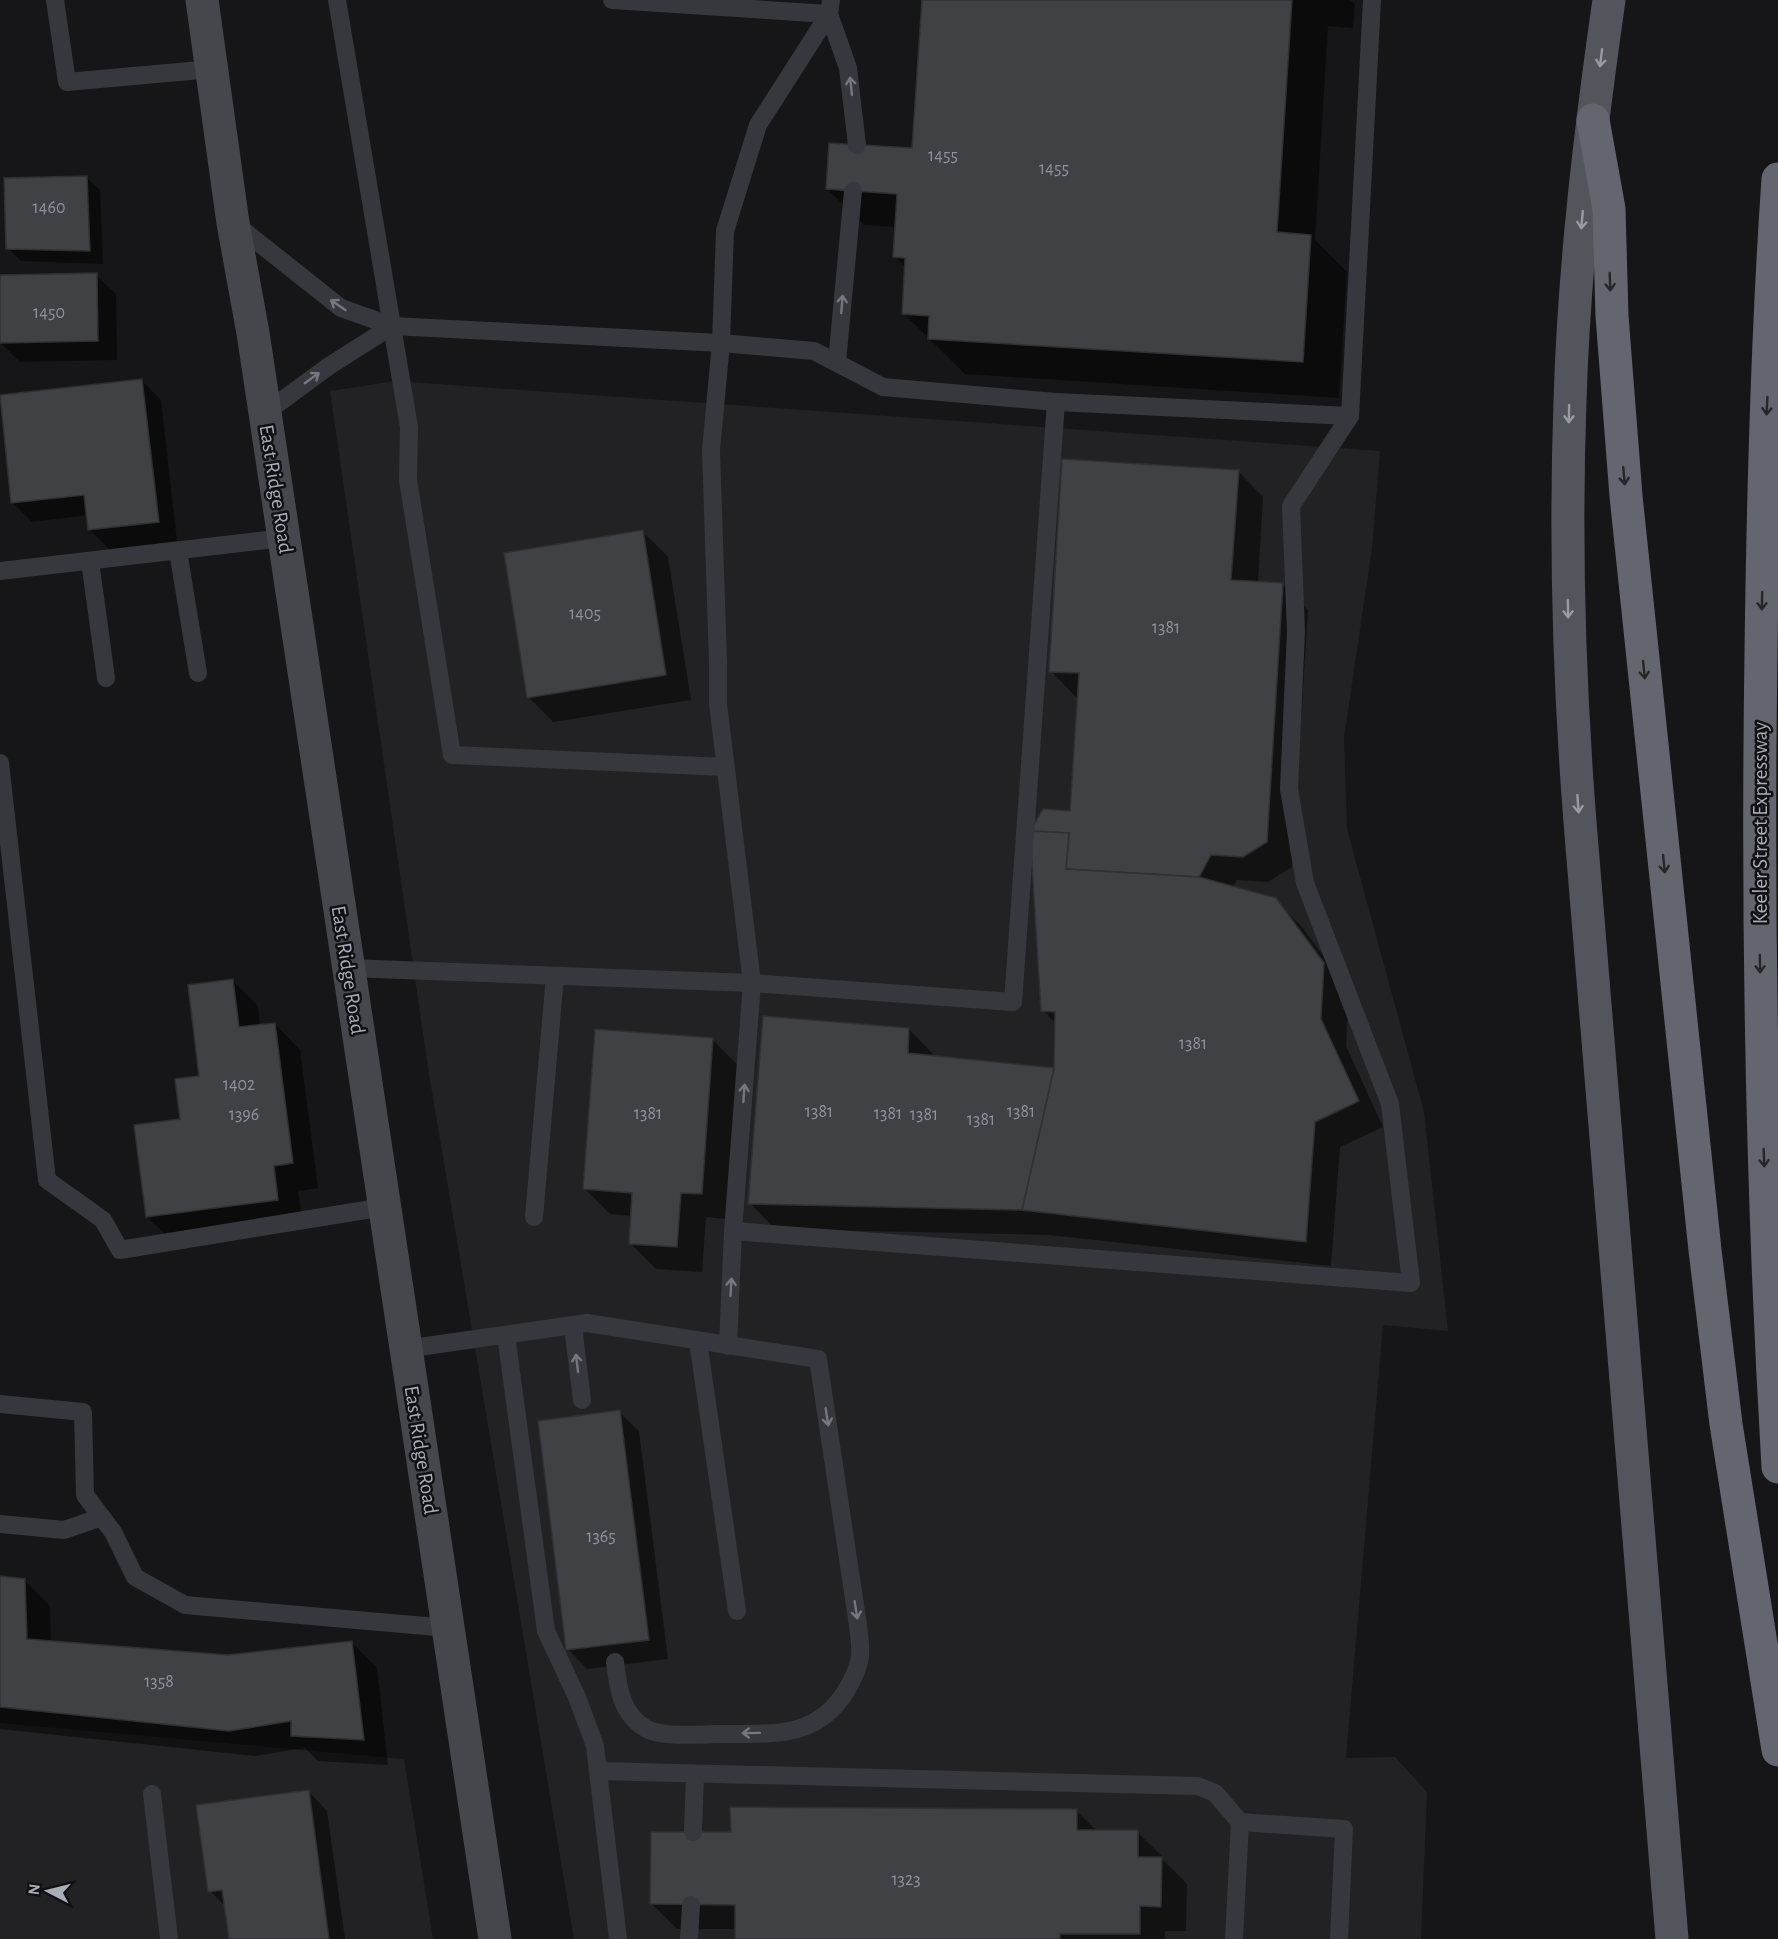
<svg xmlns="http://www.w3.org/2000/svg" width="1778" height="1939" font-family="'Alegreya Sans',sans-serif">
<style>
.built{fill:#222225}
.shadow{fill:#0007}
.building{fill:#404145;stroke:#303034;stroke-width:1.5}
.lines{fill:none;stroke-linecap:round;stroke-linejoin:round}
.service{stroke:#37383d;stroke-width:18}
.secondary{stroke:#45474d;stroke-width:33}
.primary{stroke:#53555c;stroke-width:33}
.motorway{stroke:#63666e;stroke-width:33}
.oneway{stroke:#979ba6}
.oneway2{stroke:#757881}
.oneway3{stroke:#26262a}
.labels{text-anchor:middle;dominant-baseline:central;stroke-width:5;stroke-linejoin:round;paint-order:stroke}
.number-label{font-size:18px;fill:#8e929b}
.street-label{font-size:21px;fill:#a8adb8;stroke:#111113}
</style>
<rect width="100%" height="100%" fill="#161618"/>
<g class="built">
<polygon points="395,381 1380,451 1372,548 1344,738 1347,829 1424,1112 1448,1331 1383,1325 1346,1758 1395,1757 1427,1792 1421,1939 574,1939 428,1068 330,391"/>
<polygon points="0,1723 404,1759 433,1939 0,1939"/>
</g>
<g class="shadow">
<polygon points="923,0 1350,0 1355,4 1353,28 1328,26 1315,240 1347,272 1339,398 965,374 904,314 906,268 895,256 896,227 864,225 827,189 914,150"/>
<polygon points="87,178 100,190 103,264 21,261 8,248"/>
<polygon points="96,275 116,294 117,360 20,362 1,343"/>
<polygon points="141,380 161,400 177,541 109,549 89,529 88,515 32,522 13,503"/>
<polygon points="1238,471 1263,497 1258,583 1283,585 1308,610 1292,867 1268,882 1237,880 1232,888 1275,900 1301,926 1349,990 1346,1046 1383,1127 1340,1147 1331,1266 1049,1235 775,1229 750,1203 909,1029 934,1055 934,1057 1056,1070 1056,1024 1043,1010 1072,813 1079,697 1076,697 1051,671"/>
<polygon points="643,532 668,557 691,700 553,722 528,697"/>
<polygon points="232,980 258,1006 260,1026 275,1024 300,1050 318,1188 298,1191 303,1225 173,1242 147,1217 182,1120 201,1077"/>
<polygon points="713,1040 738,1065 727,1219 706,1217 702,1272 656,1269 630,1243 632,1216 610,1214 585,1189"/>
<polygon points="619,1412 639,1431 668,1659 587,1669 568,1649"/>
<polygon points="0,1578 25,1581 50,1606 51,1642 228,1657 352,1643 377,1668 388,1765 318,1761 305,1748 255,1756 0,1729"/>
<polygon points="308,1791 327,1811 345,1939 230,1939 226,1907 210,1891"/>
<polygon points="1077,1811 1097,1831 1137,1832 1163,1857 1163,1860 1187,1884 1186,1931 1165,1931 1165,1939 736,1939 736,1929 677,1929 652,1904 732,1834"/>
</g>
<g class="building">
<polygon points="922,0 1292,0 1277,232 1311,235 1303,362 928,339 929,316 902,314 905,258 893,257 897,194 826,189 829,143 912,148"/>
<polygon points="87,176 90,251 6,249 4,178"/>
<polygon points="97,273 98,341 0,343 0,275"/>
<polygon points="142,379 159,522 88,530 84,495 11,503 0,395"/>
<polygon points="1062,459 1239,470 1231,580 1283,583 1267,842 1243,857 1211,855 1199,877 1066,869 1069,833 1030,831 1043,809 1070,811 1079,673 1049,672"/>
<polygon points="643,530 666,675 527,698 504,553"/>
<polygon points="1030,831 1069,833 1066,869 1199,877 1276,898 1324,963 1321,1019 1359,1101 1315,1122 1306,1242 1022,1210 1054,1068 1055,1012 1041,1011"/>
<polygon points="233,979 239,1027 275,1023 293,1163 274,1166 278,1200 146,1217 134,1125 180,1119 175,1079 199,1076 188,985"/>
<polygon points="763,1016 909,1028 908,1053 1054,1068 1022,1210 748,1204"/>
<polygon points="595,1029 713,1038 702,1194 681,1193 677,1247 629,1244 632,1193 583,1189"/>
<polygon points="620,1410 649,1640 566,1650 538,1421"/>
<polygon points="0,1576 25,1579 27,1639 228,1655 352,1641 364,1740 291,1736 291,1721 229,1731 0,1707"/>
<polygon points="309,1790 329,1939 229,1939 222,1890 208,1892 196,1805"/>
<polygon points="730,1807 1077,1809 1077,1830 1138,1830 1138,1857 1162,1857 1161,1907 1140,1906 1140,1934 1060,1934 1060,1939 735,1939 735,1905 650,1904 651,1832 731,1832"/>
</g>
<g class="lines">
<g class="service">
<polyline points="55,0 67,82 212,69"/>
<polyline points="337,0 409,427 408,480 452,755 725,767"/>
<polyline points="612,0 829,14 848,68 857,145"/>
<polyline points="234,223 341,308 392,326 721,343 814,351 883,387 1056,402 1350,416"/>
<polyline points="837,362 853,191"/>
<polyline points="265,413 329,366 392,326"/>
<polyline points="178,551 198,673"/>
<polyline points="90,561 106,678"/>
<polyline points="0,571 284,538"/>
<polyline points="0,763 47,1180 103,1220 120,1250 384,1207"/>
<polyline points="348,968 752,983 1013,1002 1056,402"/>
<polyline points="534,1217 555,976"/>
<polyline points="733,1231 1411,1283 1390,1104 1305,883 1289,789 1296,631 1291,506 1350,416 1372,0"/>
<polyline points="573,1326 582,1400"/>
<polyline points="506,1335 546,1631 577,1697 595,1746 618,1939"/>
<polyline points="698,1341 737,1611"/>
<polyline points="728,1346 733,1231 752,983 718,704 718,662 711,450 721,343 725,231 758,125 829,14 831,0"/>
<path d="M405 1349 587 1323 818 1359 858 1625C859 1635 861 1647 860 1657 858 1669 852 1681 846 1691 816 1740 771 1733 720 1734 700 1734 664 1738 647 1729 621 1715 618 1687 615 1662"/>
<polyline points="0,1404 83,1412 85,1495 113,1532 135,1577 185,1605 448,1628"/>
<polyline points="0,1524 64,1530 102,1517"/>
<polyline points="599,1771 1198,1786 1215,1793 1240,1822 1234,1939"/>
<polyline points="152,1794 169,1939"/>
<polyline points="1240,1822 1344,1829 1339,1939"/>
<polyline points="693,1832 695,1774"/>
<polyline points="689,1939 691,1905"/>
</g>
<polyline class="secondary" points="202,0 233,223 253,333 495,1939"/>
<path class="primary" d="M1609 0C1590 133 1574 267 1570 401 1565 542 1569 682 1580 822L1672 1939"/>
<g class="motorway">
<polyline points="1593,120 1609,209 1612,316 1626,496 1705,1250 1726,1424 1778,1750"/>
<path d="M1778 179C1767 337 1763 494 1761 652 1757 924 1762 1196 1778 1467"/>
</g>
</g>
<defs><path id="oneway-shaft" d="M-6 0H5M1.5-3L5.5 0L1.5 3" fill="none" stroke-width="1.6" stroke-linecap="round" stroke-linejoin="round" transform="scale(1.5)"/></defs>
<g class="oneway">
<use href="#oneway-shaft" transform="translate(1601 58) rotate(97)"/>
<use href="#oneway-shaft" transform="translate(1582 220) rotate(95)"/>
<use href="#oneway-shaft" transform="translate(1569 414) rotate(91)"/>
<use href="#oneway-shaft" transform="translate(1568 609) rotate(89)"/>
<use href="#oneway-shaft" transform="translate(1578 804) rotate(86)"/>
</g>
<g class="oneway2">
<use href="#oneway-shaft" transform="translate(851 86) rotate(-96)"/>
<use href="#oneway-shaft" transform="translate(842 304) rotate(-85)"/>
<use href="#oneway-shaft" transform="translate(338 305) rotate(-146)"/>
<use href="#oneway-shaft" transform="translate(312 378) rotate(-36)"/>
<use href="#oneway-shaft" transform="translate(744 1093) rotate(-86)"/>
<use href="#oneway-shaft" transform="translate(731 1287) rotate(-87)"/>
<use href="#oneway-shaft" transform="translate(577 1363) rotate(-97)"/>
<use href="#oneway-shaft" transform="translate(827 1417) rotate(81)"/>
<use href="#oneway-shaft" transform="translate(856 1610) rotate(81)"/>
<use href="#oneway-shaft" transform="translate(751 1733) rotate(179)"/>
</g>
<g class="oneway3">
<use href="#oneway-shaft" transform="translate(1610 282) rotate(88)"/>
<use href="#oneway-shaft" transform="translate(1767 406) rotate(93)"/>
<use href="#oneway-shaft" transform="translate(1624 476) rotate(85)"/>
<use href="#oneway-shaft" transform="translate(1762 601) rotate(91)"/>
<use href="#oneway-shaft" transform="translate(1644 670) rotate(84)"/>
<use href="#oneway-shaft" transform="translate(1664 864) rotate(84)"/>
<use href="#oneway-shaft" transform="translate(1760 964) rotate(89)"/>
<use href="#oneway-shaft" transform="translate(1764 1158) rotate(88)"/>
</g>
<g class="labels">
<g class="number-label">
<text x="943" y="156">1455</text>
<text x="1054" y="169">1455</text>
<text x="49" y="208">1460</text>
<text x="49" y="313">1450</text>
<text x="585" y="614">1405</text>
<text x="1166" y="628">1381</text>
<text x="1193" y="1044">1381</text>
<text x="239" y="1085">1402</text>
<text x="819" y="1112">1381</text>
<text x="1021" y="1112">1381</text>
<text x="648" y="1114">1381</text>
<text x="888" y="1114">1381</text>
<text x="244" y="1115">1396</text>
<text x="924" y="1115">1381</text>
<text x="981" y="1120">1381</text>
<text x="601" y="1537">1365</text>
<text x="159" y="1682">1358</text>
<text x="906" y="1880">1323</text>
</g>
<g class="street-label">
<text transform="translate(276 489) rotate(81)">East Ridge Road</text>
<text transform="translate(1760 823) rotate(-90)">Keeler Street Expressway</text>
<text transform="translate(348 970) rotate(81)">East Ridge Road</text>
<text transform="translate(421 1450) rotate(81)">East Ridge Road</text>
</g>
</g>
<g transform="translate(48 1891) rotate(277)" stroke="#111113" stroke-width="4.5" paint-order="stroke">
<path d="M0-4.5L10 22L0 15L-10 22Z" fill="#a8adb8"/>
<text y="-9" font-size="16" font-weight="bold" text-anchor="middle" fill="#a8adb8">N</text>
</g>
</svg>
